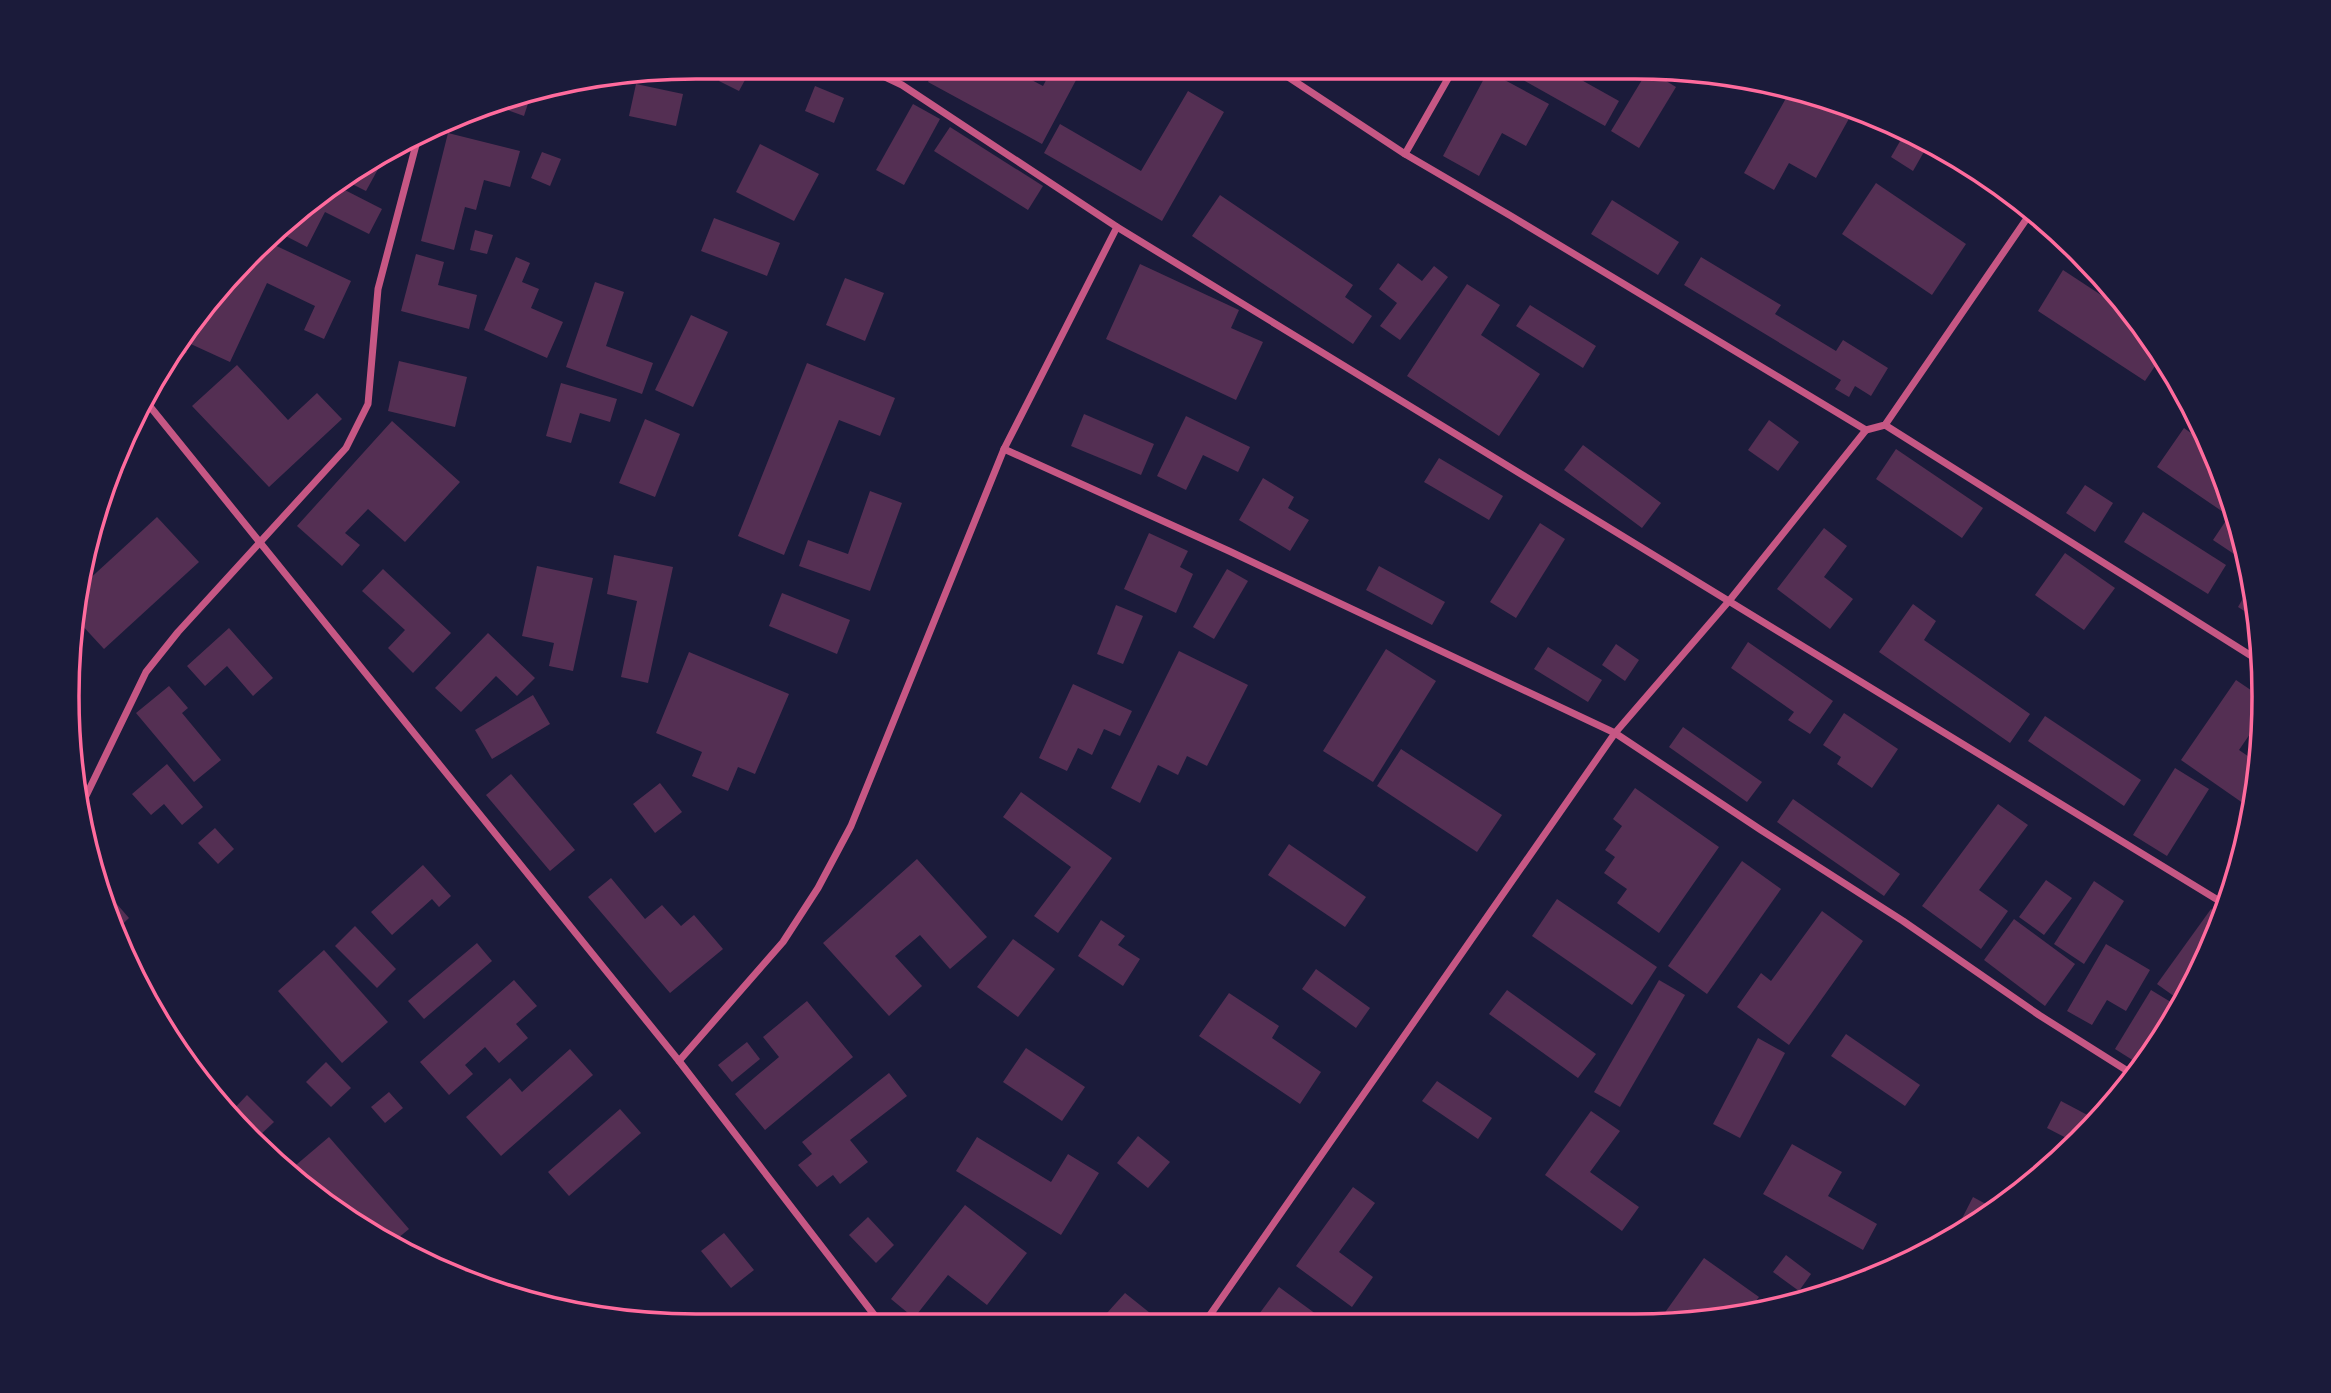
<svg xmlns="http://www.w3.org/2000/svg" width="2331" height="1393" font-family="'Source Sans 3',sans-serif">
<style>
.building{fill:#542f53}
.lines{fill:none;stroke-linecap:round;stroke-linejoin:round}
.minor{stroke:#c65784;stroke-width:7}
.rim{fill:none;stroke:#ff6b9d;stroke-width:3.5}
</style>
<rect width="100%" height="100%" fill="#1b1b3a"/>
<g class="building">
<polygon points="726,67 752,67 739,91 719,81"/>
<polygon points="936,67 1007,67 1043,86 1053,67 1083,67 1042,144 928,82"/>
<polygon points="1411,68 1441,68 1433,81"/>
<polygon points="1502,68 1560,68 1619,101 1605,126"/>
<polygon points="1648,70 1676,87 1639,148 1611,131"/>
<polygon points="1488,71 1549,104 1526,146 1502,133 1479,176 1443,156"/>
<polygon points="636,84 683,94 676,126 629,116"/>
<polygon points="815,86 844,98 834,123 805,111"/>
<polygon points="1188,91 1224,112 1162,221 1044,153 1060,124 1141,171"/>
<polygon points="1790,91 1819,96 1851,115 1816,178 1789,163 1774,190 1744,173"/>
<polygon points="531,94 524,116 488,103 494,100"/>
<polygon points="913,104 940,119 904,185 876,170"/>
<polygon points="950,127 1043,186 1028,210 934,151"/>
<polygon points="448,133 520,151 510,187 484,180 476,210 465,207 454,250 421,241"/>
<polygon points="1903,136 1925,150 1913,171 1891,157"/>
<polygon points="760,144 819,174 794,221 736,192"/>
<polygon points="542,152 561,159 550,186 531,178"/>
<polygon points="383,160 366,191 344,180"/>
<polygon points="1876,183 1966,244 1932,295 1842,234"/>
<polygon points="335,185 382,209 369,234 325,212 307,247 278,232 313,196"/>
<polygon points="1220,195 1353,285 1345,297 1372,316 1353,344 1192,236"/>
<polygon points="1612,200 1679,242 1658,275 1591,234"/>
<polygon points="714,218 780,243 767,276 701,251"/>
<polygon points="475,230 493,235 487,254 470,250"/>
<polygon points="268,242 351,281 324,339 304,330 315,306 267,283 230,362 182,340 196,313"/>
<polygon points="416,254 444,262 438,285 477,295 469,329 401,311"/>
<polygon points="516,257 530,263 522,282 539,289 531,308 563,322 547,358 484,330"/>
<polygon points="1701,257 1781,305 1775,314 1836,351 1843,340 1888,368 1871,396 1855,386 1849,397 1835,389 1841,380 1684,285"/>
<polygon points="1398,263 1422,281 1434,266 1448,277 1400,340 1380,326 1397,303 1379,289"/>
<polygon points="1140,264 1239,310 1231,328 1263,342 1236,400 1106,339"/>
<polygon points="2063,270 2133,316 2159,347 2163,354 2145,381 2038,311"/>
<polygon points="845,278 884,293 865,341 826,325"/>
<polygon points="595,282 624,292 606,346 653,363 642,394 566,367"/>
<polygon points="1467,284 1500,305 1481,335 1540,374 1499,436 1407,376"/>
<polygon points="1530,305 1596,346 1583,368 1516,326"/>
<polygon points="691,315 728,332 693,407 655,390"/>
<polygon points="180,344 187,352 167,368"/>
<polygon points="399,361 467,377 455,427 388,411"/>
<polygon points="807,363 895,398 880,436 839,420 784,555 738,536"/>
<polygon points="237,365 288,420 317,393 342,419 269,487 192,406"/>
<polygon points="561,383 617,399 610,422 580,413 571,443 546,436"/>
<polygon points="1084,414 1154,444 1141,475 1071,446"/>
<polygon points="1186,416 1250,447 1238,472 1203,455 1186,490 1157,476"/>
<polygon points="645,419 680,434 655,497 619,483"/>
<polygon points="1769,420 1799,442 1778,471 1748,450"/>
<polygon points="392,421 460,482 405,542 368,509 345,533 360,545 342,566 297,526"/>
<polygon points="2184,428 2212,448 2217,456 2245,550 2240,558 2213,540 2229,516 2157,467"/>
<polygon points="1583,445 1661,503 1642,528 1564,470"/>
<polygon points="1896,449 1983,508 1962,538 1876,479"/>
<polygon points="1439,458 1503,496 1489,520 1424,482"/>
<polygon points="1263,478 1294,497 1288,508 1309,520 1290,551 1239,520"/>
<polygon points="2085,485 2113,503 2095,532 2066,513"/>
<polygon points="870,491 902,503 870,591 799,566 808,540 848,554"/>
<polygon points="2143,512 2226,565 2208,594 2124,542"/>
<polygon points="157,517 199,562 104,649 79,622 85,583"/>
<polygon points="1540,523 1565,539 1516,618 1490,602"/>
<polygon points="1824,528 1847,546 1824,577 1853,599 1830,629 1777,589"/>
<polygon points="1149,533 1188,551 1180,567 1193,574 1176,613 1124,589"/>
<polygon points="2065,553 2115,588 2084,630 2035,595"/>
<polygon points="614,555 673,567 648,683 621,677 637,601 607,594"/>
<polygon points="537,566 593,578 573,671 549,666 554,643 522,636"/>
<polygon points="1379,566 1445,602 1432,625 1366,590"/>
<polygon points="383,569 451,633 413,673 388,648 405,630 362,591"/>
<polygon points="1227,569 1248,581 1214,639 1193,627"/>
<polygon points="2253,581 2257,619 2238,607"/>
<polygon points="782,593 850,620 837,654 769,626"/>
<polygon points="1913,604 1936,621 1924,640 2030,714 2010,743 1879,652"/>
<polygon points="1116,605 1143,616 1123,664 1097,654"/>
<polygon points="229,628 273,678 253,696 227,666 205,686 187,666"/>
<polygon points="488,633 535,678 517,696 496,676 461,712 435,688"/>
<polygon points="1748,642 1833,701 1810,734 1788,720 1794,712 1731,668"/>
<polygon points="1616,644 1639,660 1625,681 1602,665"/>
<polygon points="1548,647 1602,680 1588,702 1534,669"/>
<polygon points="1386,649 1436,681 1373,782 1323,751"/>
<polygon points="1179,651 1248,685 1207,766 1187,756 1178,775 1158,765 1140,803 1111,788"/>
<polygon points="689,652 789,694 755,774 738,767 728,791 692,776 702,752 656,733"/>
<polygon points="2236,680 2264,699 2263,715 2239,750 2258,763 2254,802 2250,808 2181,760"/>
<polygon points="1073,684 1132,711 1120,736 1104,729 1092,755 1078,748 1067,771 1039,758"/>
<polygon points="169,686 188,708 182,713 221,760 194,782 136,713"/>
<polygon points="533,695 550,724 492,759 475,730"/>
<polygon points="1844,713 1898,749 1872,788 1837,764 1841,757 1823,745"/>
<polygon points="2045,716 2141,780 2124,806 2028,741"/>
<polygon points="1683,727 1762,782 1747,802 1669,747"/>
<polygon points="1401,749 1502,815 1477,852 1377,786"/>
<polygon points="167,764 203,807 182,825 164,804 151,815 132,794"/>
<polygon points="2175,768 2209,789 2167,856 2133,835"/>
<polygon points="511,774 575,850 550,871 486,795"/>
<polygon points="660,783 682,812 655,833 633,804"/>
<polygon points="1635,788 1719,847 1659,933 1617,903 1627,889 1604,873 1615,857 1605,850 1622,826 1613,819"/>
<polygon points="1021,792 1112,858 1058,933 1034,916 1071,867 1003,817"/>
<polygon points="1793,799 1900,874 1884,896 1777,822"/>
<polygon points="1998,804 2028,825 1979,890 2008,911 1981,949 1922,906"/>
<polygon points="215,828 234,849 218,864 198,843"/>
<polygon points="1289,844 1366,897 1345,927 1268,875"/>
<polygon points="917,859 987,937 950,969 920,935 895,956 922,986 889,1016 823,943"/>
<polygon points="1742,861 1781,889 1707,994 1668,966"/>
<polygon points="423,865 451,896 439,907 432,899 392,935 371,912"/>
<polygon points="611,878 645,919 662,905 681,926 694,915 723,949 670,993 588,897"/>
<polygon points="2046,880 2072,898 2044,935 2019,917"/>
<polygon points="2094,881 2124,901 2084,964 2054,944"/>
<polygon points="109,895 129,918 116,930 101,901"/>
<polygon points="1557,899 1657,967 1632,1005 1532,936"/>
<polygon points="2211,909 2223,917 2216,938 2182,1002 2157,984"/>
<polygon points="1822,911 1863,941 1789,1045 1737,1007 1761,973 1771,981"/>
<polygon points="2014,919 2075,964 2045,1006 1984,960"/>
<polygon points="1101,920 1125,936 1118,945 1140,959 1123,986 1078,956"/>
<polygon points="355,926 396,969 377,988 335,946"/>
<polygon points="1013,939 1055,969 1018,1017 977,987"/>
<polygon points="477,943 492,961 424,1019 408,1001"/>
<polygon points="2106,944 2150,970 2126,1011 2107,1000 2092,1025 2067,1011"/>
<polygon points="324,950 388,1022 342,1063 278,991"/>
<polygon points="1316,969 1370,1008 1356,1028 1302,989"/>
<polygon points="514,980 537,1006 516,1024 528,1038 499,1063 485,1047 465,1065 473,1074 449,1095 420,1062"/>
<polygon points="1659,980 1685,995 1620,1107 1594,1092"/>
<polygon points="1507,990 1596,1054 1578,1078 1489,1014"/>
<polygon points="2151,990 2179,1007 2158,1047 2142,1066 2115,1049"/>
<polygon points="1229,993 1279,1026 1272,1038 1321,1072 1300,1104 1199,1036"/>
<polygon points="807,1001 853,1057 765,1130 735,1094 779,1057 763,1037"/>
<polygon points="1846,1034 1920,1085 1905,1106 1831,1056"/>
<polygon points="1758,1038 1785,1053 1740,1138 1713,1124"/>
<polygon points="747,1042 760,1059 732,1082 718,1065"/>
<polygon points="1026,1048 1085,1087 1062,1121 1003,1082"/>
<polygon points="570,1049 593,1075 501,1156 466,1117 510,1078 522,1092"/>
<polygon points="326,1062 351,1088 331,1107 306,1082"/>
<polygon points="889,1073 907,1096 850,1140 868,1162 840,1184 833,1175 817,1187 798,1165 812,1154 802,1142"/>
<polygon points="1437,1081 1492,1118 1478,1139 1422,1101"/>
<polygon points="389,1092 403,1108 385,1123 371,1107"/>
<polygon points="247,1095 274,1122 258,1137 231,1112"/>
<polygon points="2061,1101 2095,1119 2074,1142 2047,1128"/>
<polygon points="620,1109 641,1133 569,1196 548,1172"/>
<polygon points="1591,1111 1620,1131 1590,1172 1639,1207 1622,1231 1545,1175"/>
<polygon points="1138,1136 1170,1162 1148,1188 1117,1163"/>
<polygon points="329,1137 409,1229 392,1243 346,1220 327,1202 296,1165"/>
<polygon points="977,1137 1051,1182 1068,1154 1099,1173 1061,1235 956,1171"/>
<polygon points="1792,1144 1842,1172 1828,1196 1877,1224 1863,1250 1763,1194"/>
<polygon points="1353,1187 1375,1203 1339,1252 1373,1277 1352,1307 1296,1266"/>
<polygon points="1973,1197 1995,1209 1950,1242"/>
<polygon points="965,1205 1027,1253 987,1305 948,1275 914,1318 891,1299"/>
<polygon points="868,1217 894,1245 876,1263 849,1235"/>
<polygon points="724,1233 754,1270 731,1288 701,1251"/>
<polygon points="1786,1255 1811,1274 1799,1291 1773,1272"/>
<polygon points="1704,1258 1759,1297 1747,1313 1672,1325 1661,1318"/>
<polygon points="1279,1287 1331,1325 1251,1325"/>
<polygon points="1125,1293 1150,1313 1139,1325 1120,1325 1107,1313"/>
</g>
<g class="lines">
<g class="minor">
<polyline points="864,67 902,85 1117,227 2226,905"/>
<polyline points="1273,67 1405,154 1511,216 1866,430"/>
<polyline points="1405,154 1454,68"/>
<polyline points="148,404 679,1061 882,1325"/>
<polyline points="1885,425 2261,662"/>
<polyline points="1004,449 1229,551 1615,733 1761,830 1903,921 2039,1015 2134,1075"/>
<polyline points="84,800 146,672 178,632 346,448 368,404 378,289 417,141"/>
<polyline points="679,1061 783,942 818,888 851,826 1004,449 1117,227"/>
<polyline points="1203,1325 1615,733 1729,601 1866,430 1885,425 2032,211"/>
</g>
</g>
<path d="M0 0H2331V1393H0ZM696 79H1635A617 617 0 0 1 2252 696V697A617 617 0 0 1 1635 1314H696A617 617 0 0 1 79 697V696A617 617 0 0 1 696 79Z" fill="#1b1b3a" fill-rule="evenodd"/>
<path class="rim" d="M696 79H1635A617 617 0 0 1 2252 696V697A617 617 0 0 1 1635 1314H696A617 617 0 0 1 79 697V696A617 617 0 0 1 696 79Z"/>
</svg>
